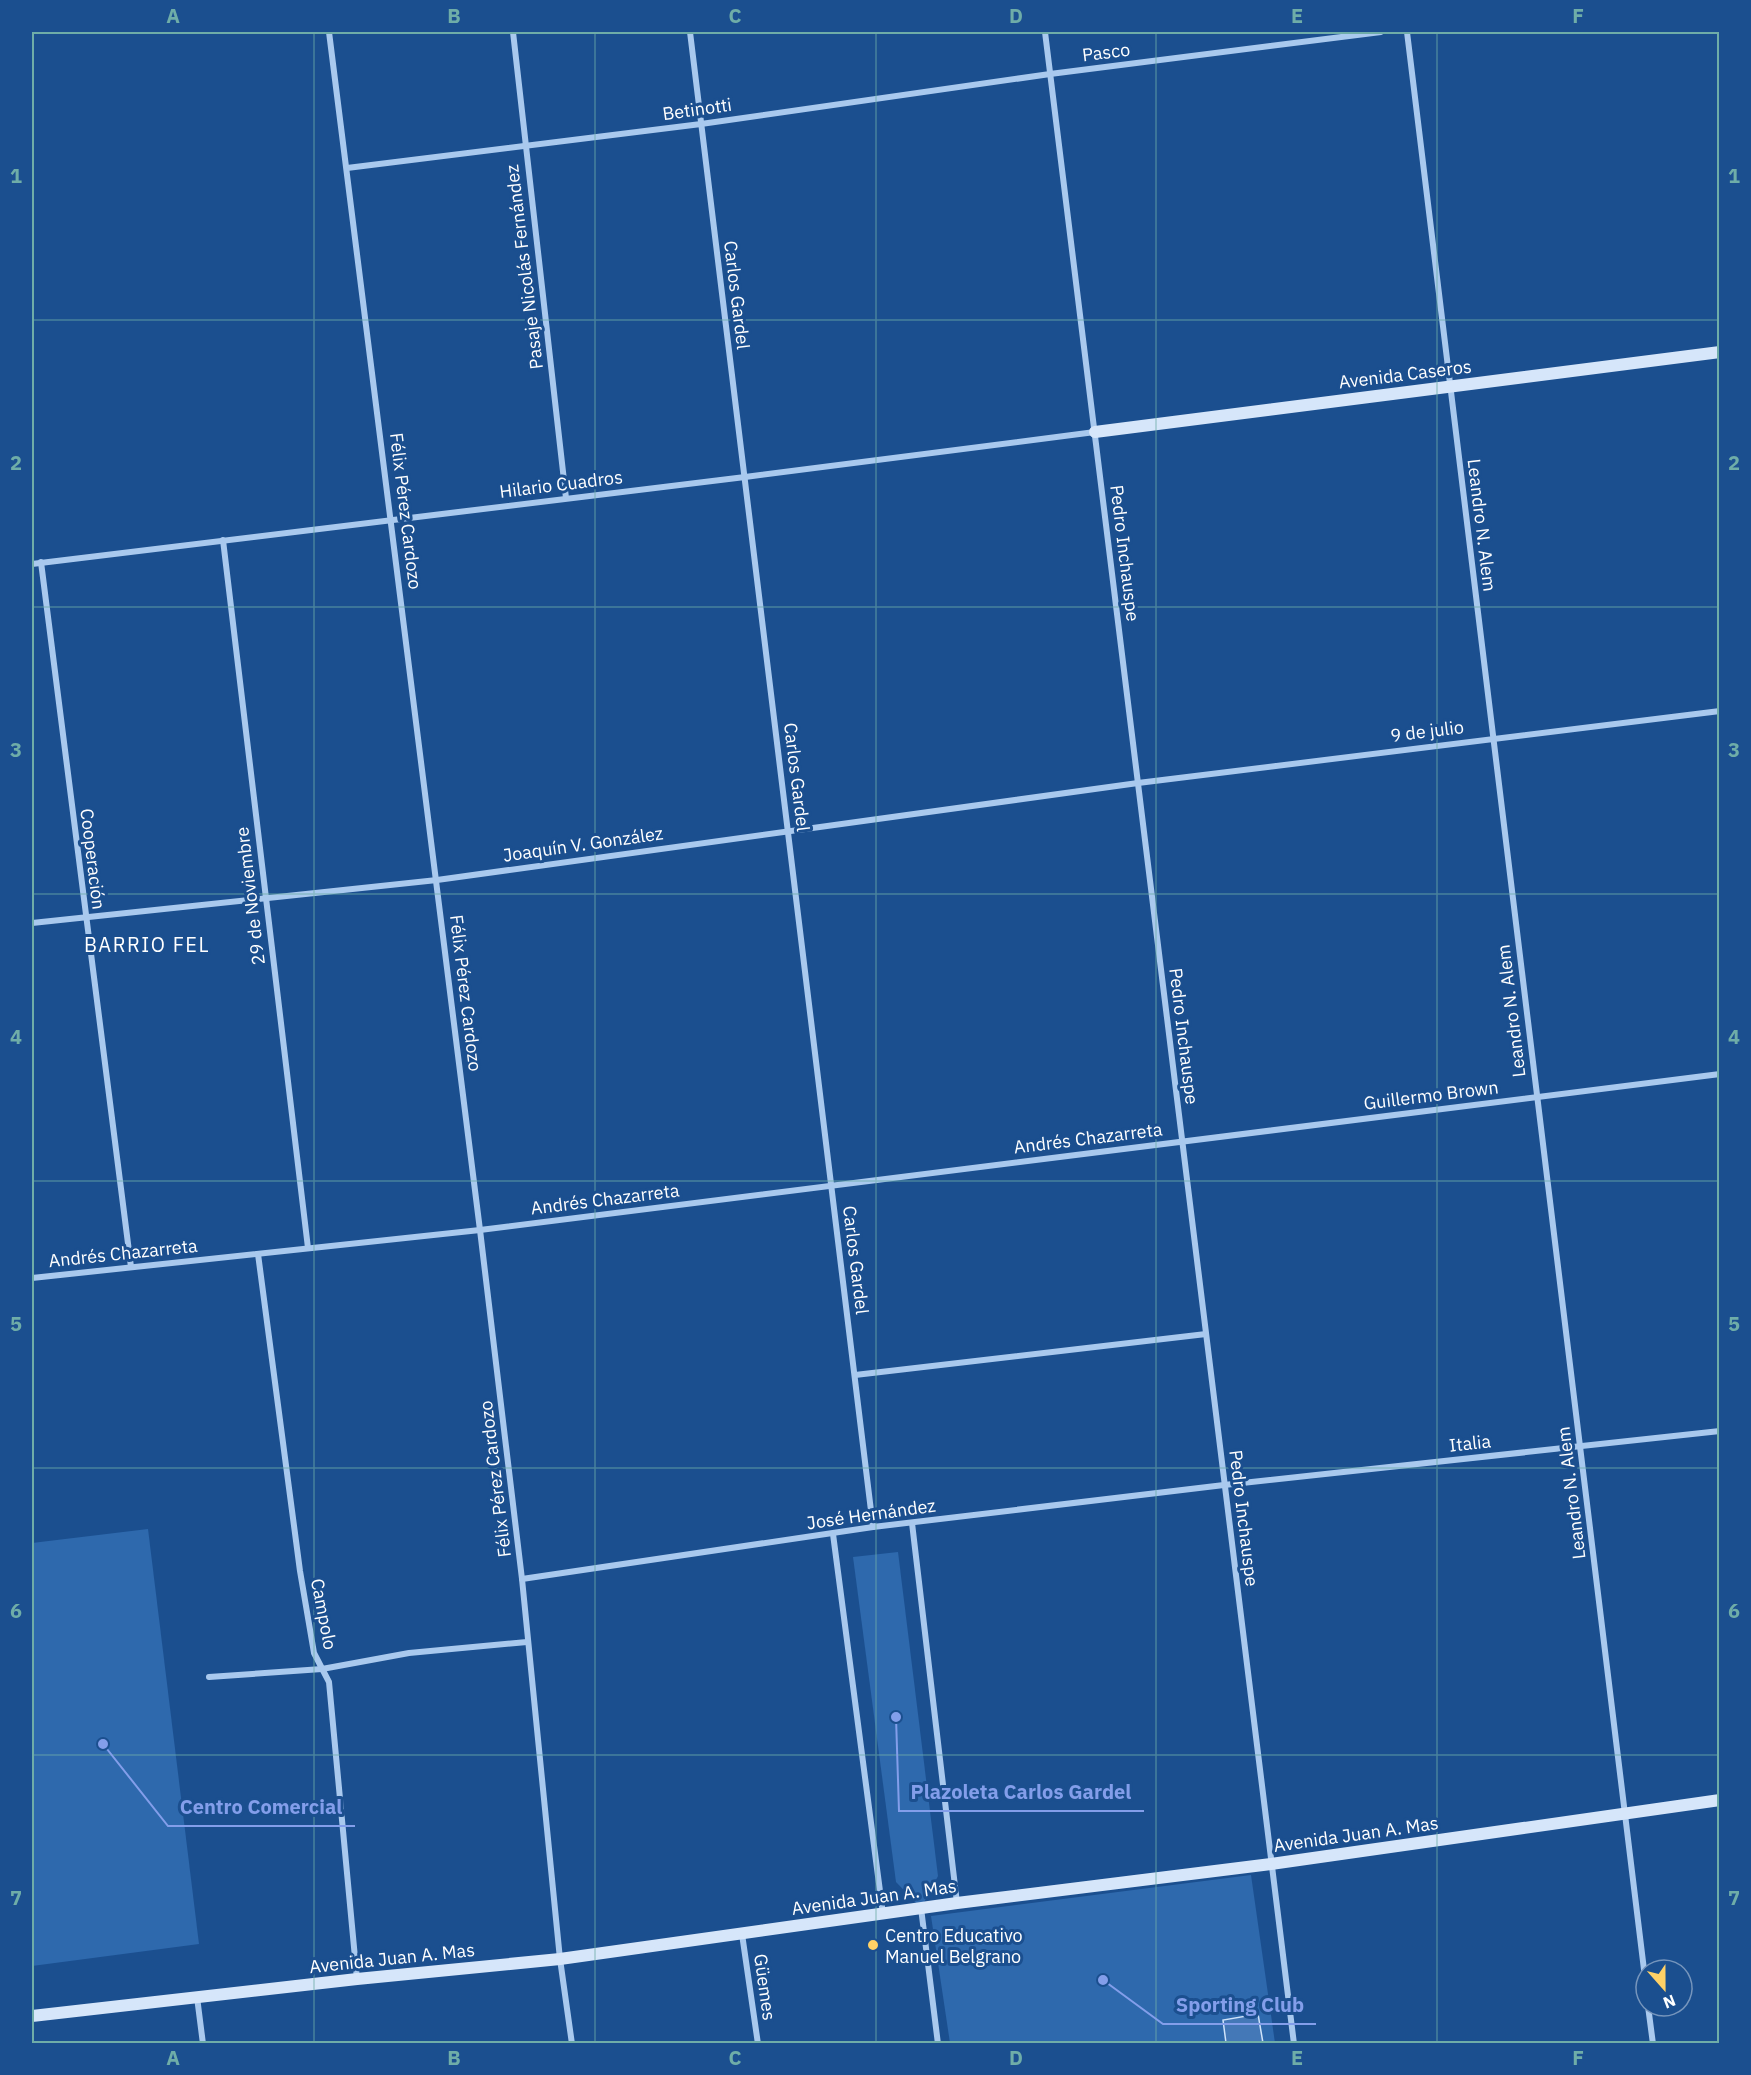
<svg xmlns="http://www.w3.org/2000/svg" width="1751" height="2075" font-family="'IBM Plex Sans',sans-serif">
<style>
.green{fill:#2e69ad}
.building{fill:#4478b7;stroke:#cfe3fa;stroke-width:1.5}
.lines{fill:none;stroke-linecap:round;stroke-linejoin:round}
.minor{stroke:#a9c9ee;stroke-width:6}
.secondary{stroke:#d6e6fa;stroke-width:12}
.grid{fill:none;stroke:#6fada8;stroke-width:1.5;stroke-opacity:0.55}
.poi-dot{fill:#ffd166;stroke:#1b4f8f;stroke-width:2}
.labels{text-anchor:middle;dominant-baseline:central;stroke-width:6;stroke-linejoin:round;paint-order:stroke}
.street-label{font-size:18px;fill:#fff;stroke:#1b4f8f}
.poi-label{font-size:18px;fill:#fff;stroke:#1b4f8f;text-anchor:start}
.neighbourhood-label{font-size:20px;letter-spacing:1.5px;fill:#fff;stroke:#1b4f8f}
.leader{fill:none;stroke:#839eea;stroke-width:2}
.callout-dot{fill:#839eea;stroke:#1b4f8f;stroke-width:2}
.callout-label{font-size:20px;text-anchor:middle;font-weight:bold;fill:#839eea;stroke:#1b4f8f;stroke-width:6;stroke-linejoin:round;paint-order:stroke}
.neatline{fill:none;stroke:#6fada8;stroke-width:2}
.grid-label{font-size:20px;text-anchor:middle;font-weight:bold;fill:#6fada8}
</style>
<rect width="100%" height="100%" fill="#1b4f8f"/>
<g class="green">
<polygon points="148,1529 199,1944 32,1966 32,1543"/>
<polygon points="898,1552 938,1876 921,1908 896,1882 853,1557"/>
<polygon points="1251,1875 1275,2043 950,2043 931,1916"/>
</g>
<polygon class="building" points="1258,2014 1263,2043 1226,2043 1223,2020"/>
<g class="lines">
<g class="minor">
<polyline points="329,32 480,1230 522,1579 560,1959 572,2044"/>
<polyline points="513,32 566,498"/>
<polyline points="690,32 873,1527"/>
<polyline points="1045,32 1294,2044"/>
<polyline points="1407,32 1646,1986"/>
<polyline points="347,168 701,124 1050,74 1381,32"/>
<polyline points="223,540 308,1248"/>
<polyline points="41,562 131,1267"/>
<polyline points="32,564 745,477 1095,432"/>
<polyline points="32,923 437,880 1138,783 1720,711"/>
<polyline points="258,1254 300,1571 314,1653 329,1682 357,1979"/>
<polyline points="32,1278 480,1230 1720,1074"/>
<polyline points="855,1375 1206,1334"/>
<polyline points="912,1523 957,1903"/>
<polyline points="833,1534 883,1914"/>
<polyline points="522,1579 873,1527 1224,1485 1720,1431"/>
<polyline points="209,1677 322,1669 409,1653 527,1642"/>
<polyline points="921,1908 938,2044"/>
<polyline points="742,1934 758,2044"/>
<polyline points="197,1997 203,2044"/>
<polyline points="1648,2006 1653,2044"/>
</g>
<g class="secondary">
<polyline points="1095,432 1720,352"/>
<polyline points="32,2016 357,1979 560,1959 957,1903 1271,1864 1720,1800"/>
</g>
</g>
<path class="grid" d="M314 32V2044M595 32V2044M876 32V2044M1156 32V2044M1437 32V2044M32 320H1720M32 607H1720M32 894H1720M32 1181H1720M32 1468H1720M32 1755H1720"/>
<circle class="poi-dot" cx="873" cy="1945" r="6"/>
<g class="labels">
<g class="street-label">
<text transform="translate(1106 52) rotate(-7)">Pasco</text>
<text transform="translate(697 109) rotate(-8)">Betinotti</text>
<text transform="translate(524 267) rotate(-97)">Pasaje Nicolás Fernández</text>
<text transform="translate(737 295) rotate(83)">Carlos Gardel</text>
<text transform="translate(1405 374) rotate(-7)">Avenida Caseros</text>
<text transform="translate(561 484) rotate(-7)">Hilario Cuadros</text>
<text transform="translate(406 511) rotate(83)">Félix Pérez Cardozo</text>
<text transform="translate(1482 525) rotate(83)">Leandro N. Alem</text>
<text transform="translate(1125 553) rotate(83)">Pedro Inchauspe</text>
<text transform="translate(1427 731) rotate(-7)">9 de julio</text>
<text transform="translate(797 777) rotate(83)">Carlos Gardel</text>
<text transform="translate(583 844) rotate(-8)">Joaquín V. González</text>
<text transform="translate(93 859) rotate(83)">Cooperación</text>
<text transform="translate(250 896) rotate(-97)">29 de Noviembre</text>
<text transform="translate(466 993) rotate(83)">Félix Pérez Cardozo</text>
<text transform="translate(1511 1011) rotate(-97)">Leandro N. Alem</text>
<text transform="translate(1184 1036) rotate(83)">Pedro Inchauspe</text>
<text transform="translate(1431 1095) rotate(-7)">Guillermo Brown</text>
<text transform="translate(1088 1138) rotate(-7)">Andrés Chazarreta</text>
<text transform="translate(605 1199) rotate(-7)">Andrés Chazarreta</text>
<text transform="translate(123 1253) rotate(-6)">Andrés Chazarreta</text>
<text transform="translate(856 1260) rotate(83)">Carlos Gardel</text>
<text transform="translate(1470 1443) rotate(-6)">Italia</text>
<text transform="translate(495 1479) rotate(-97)">Félix Pérez Cardozo</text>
<text transform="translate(1571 1493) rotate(-97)">Leandro N. Alem</text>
<text transform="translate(871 1514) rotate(-8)">José Hernández</text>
<text transform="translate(1244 1518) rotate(83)">Pedro Inchauspe</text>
<text transform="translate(324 1614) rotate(79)">Campolo</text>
<text transform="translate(1356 1834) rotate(-8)">Avenida Juan A. Mas</text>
<text transform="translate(874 1897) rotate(-8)">Avenida Juan A. Mas</text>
<text transform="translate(392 1958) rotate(-6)">Avenida Juan A. Mas</text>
<text transform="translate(765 1987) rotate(82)">Güemes</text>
</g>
<g class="poi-label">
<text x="885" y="1935">Centro Educativo<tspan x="885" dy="21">Manuel Belgrano</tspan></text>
</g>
<g class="neighbourhood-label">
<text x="147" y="944">BARRIO FEL</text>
</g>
</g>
<path class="leader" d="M896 1717L899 1811H1144M103 1744L168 1826H355M1103 1980L1163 2024H1316"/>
<g class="callout-dot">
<circle cx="896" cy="1717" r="6"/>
<circle cx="103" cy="1744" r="6"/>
<circle cx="1103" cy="1980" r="6"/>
</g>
<g class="callout-label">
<text x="1021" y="1799">Plazoleta Carlos Gardel</text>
<text x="261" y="1814">Centro Comercial</text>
<text x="1240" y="2012">Sporting Club</text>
</g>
<rect width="1751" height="2075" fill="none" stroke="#1b4f8f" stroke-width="66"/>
<g transform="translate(1664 1988) rotate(159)"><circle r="28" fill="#1b4f8f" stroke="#7695bc" stroke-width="1.5"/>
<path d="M0-4.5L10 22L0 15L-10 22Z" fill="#ffd166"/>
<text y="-9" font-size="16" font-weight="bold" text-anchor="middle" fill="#ffffff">N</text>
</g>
<rect x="33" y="33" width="1685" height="2009" class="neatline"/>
<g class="grid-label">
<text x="173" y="23">A</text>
<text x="454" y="23">B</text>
<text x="735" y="23">C</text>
<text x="1016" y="23">D</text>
<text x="1297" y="23">E</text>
<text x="1578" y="23">F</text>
<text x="16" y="183">1</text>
<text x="1734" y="183">1</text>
<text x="16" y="470">2</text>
<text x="1734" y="470">2</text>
<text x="16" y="757">3</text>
<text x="1734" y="757">3</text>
<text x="16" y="1044">4</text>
<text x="1734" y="1044">4</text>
<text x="16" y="1331">5</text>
<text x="1734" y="1331">5</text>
<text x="16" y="1618">6</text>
<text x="1734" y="1618">6</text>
<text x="16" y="1905">7</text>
<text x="1734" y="1905">7</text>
<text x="173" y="2065">A</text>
<text x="454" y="2065">B</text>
<text x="735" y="2065">C</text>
<text x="1016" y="2065">D</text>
<text x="1297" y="2065">E</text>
<text x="1578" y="2065">F</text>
</g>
</svg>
